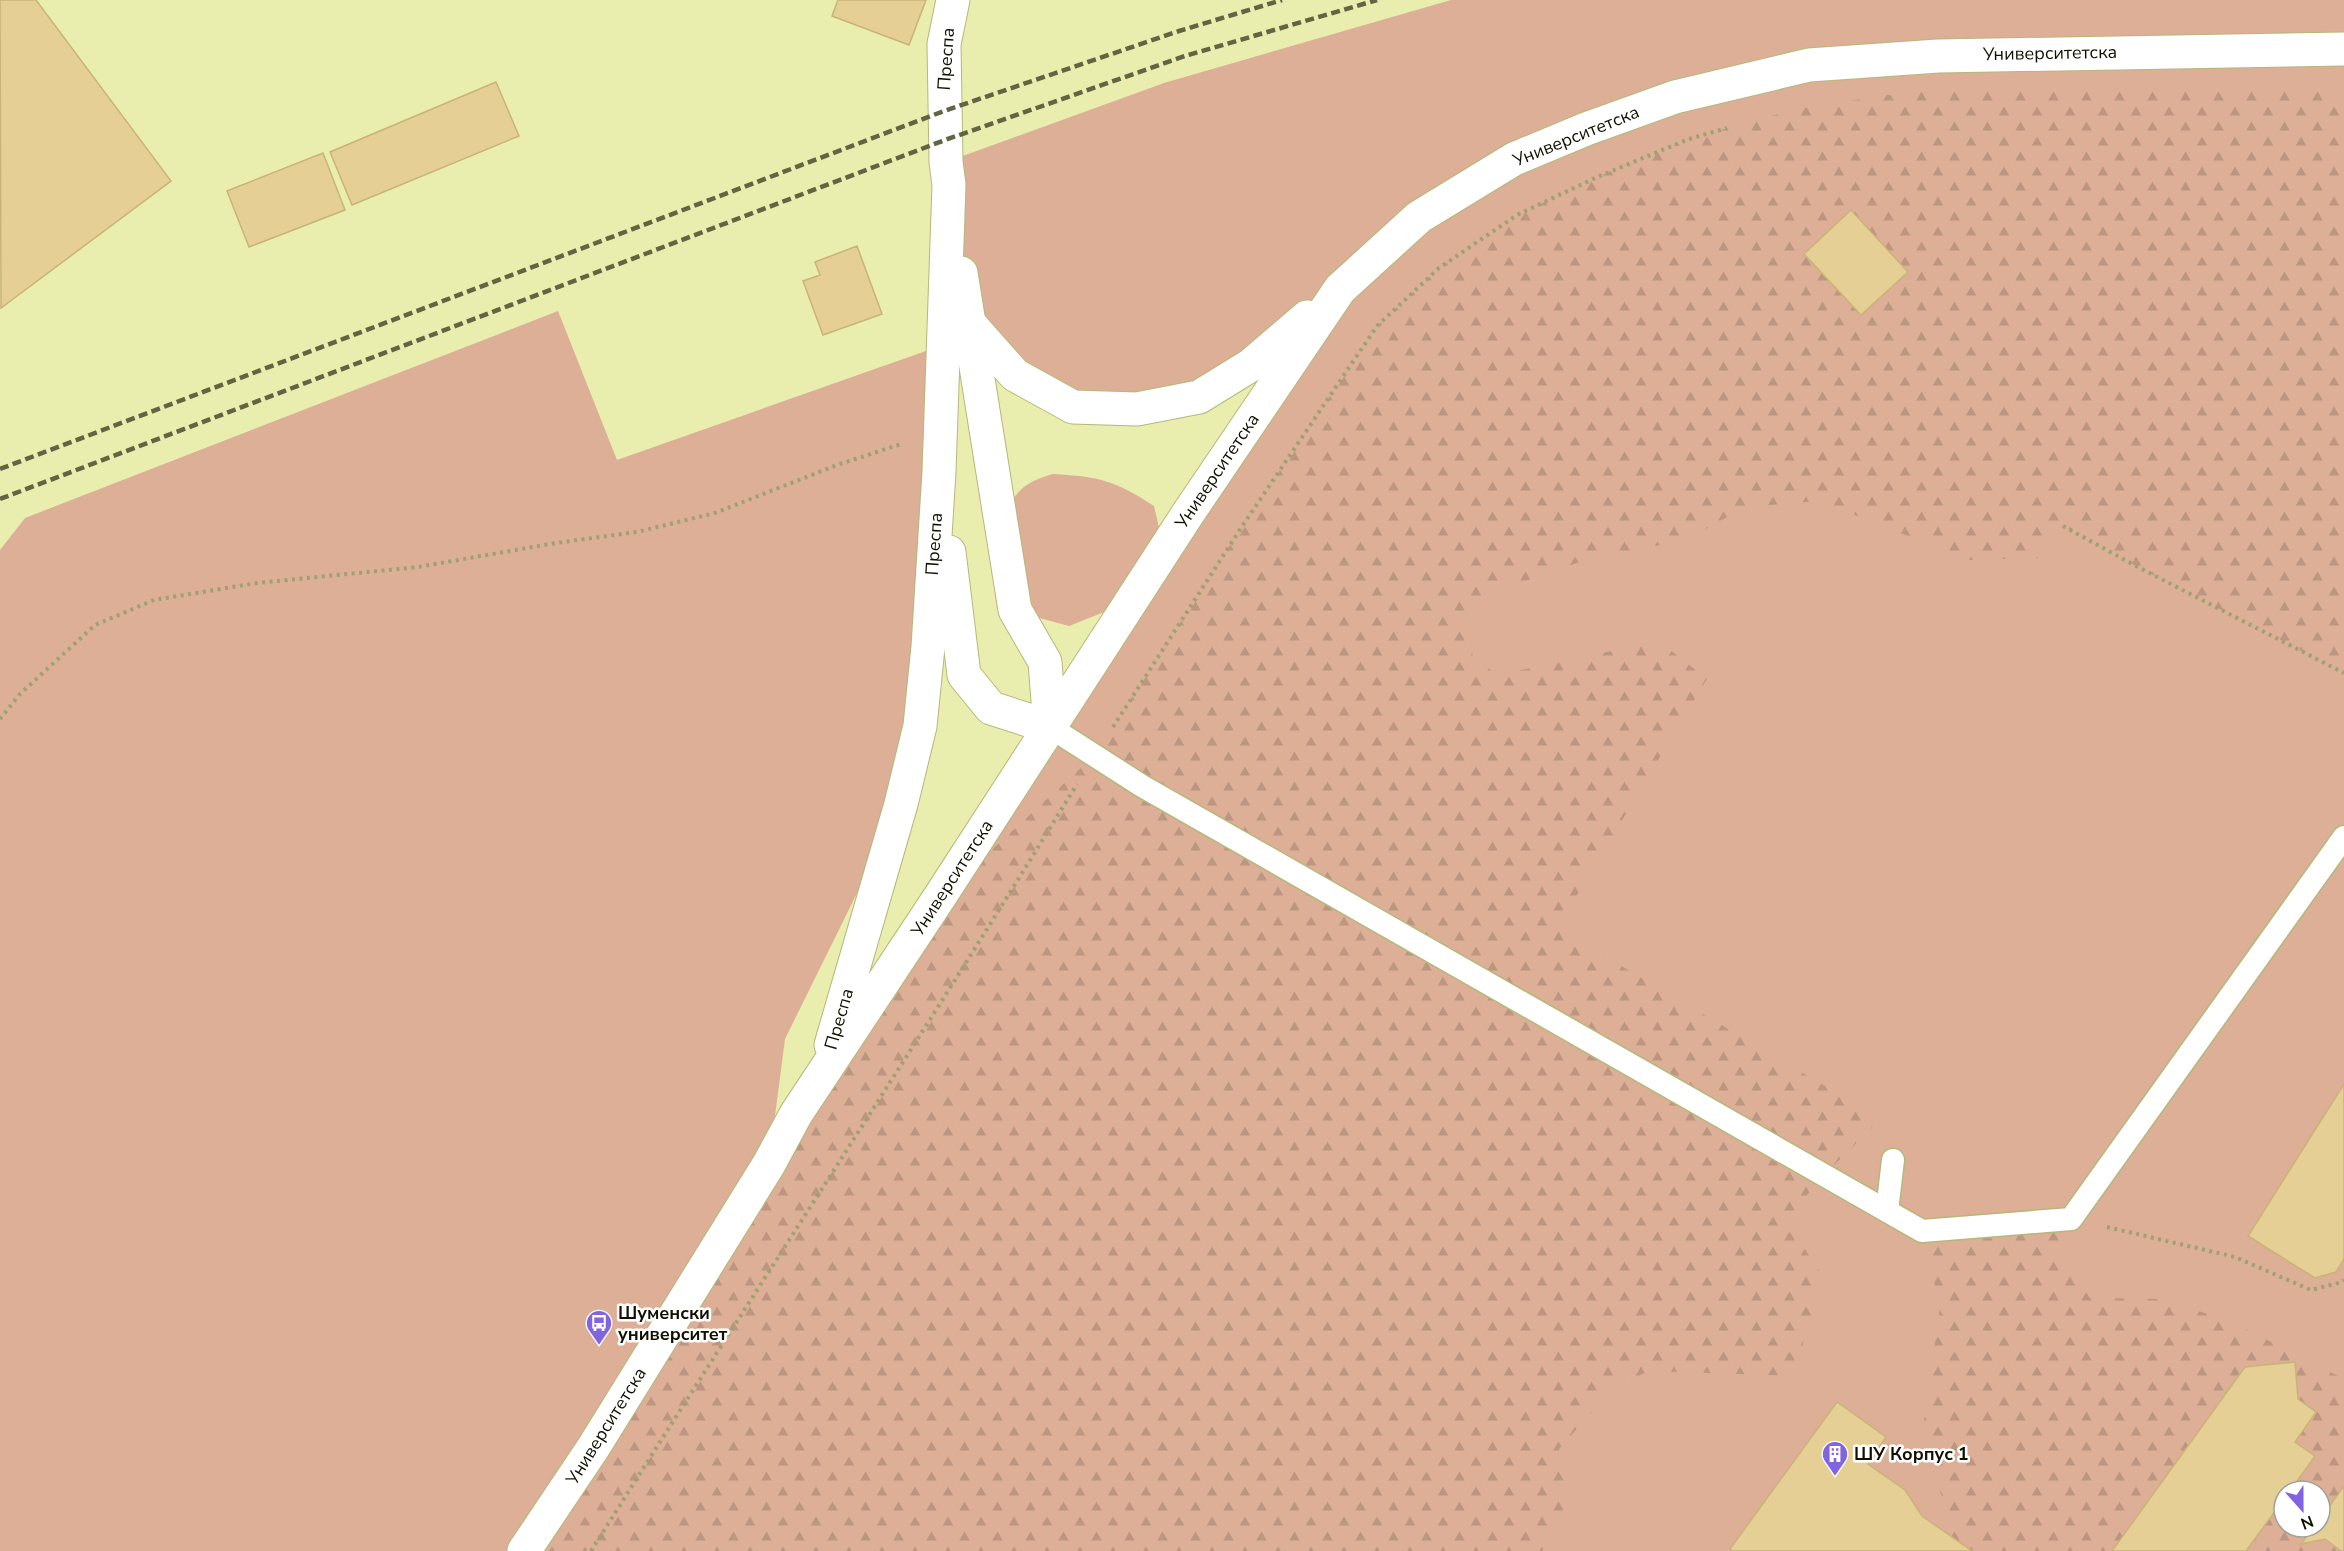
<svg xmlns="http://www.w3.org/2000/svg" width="2344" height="1551" font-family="'Nunito Sans',sans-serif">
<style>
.green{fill:#dcaf96;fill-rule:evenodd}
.forest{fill:url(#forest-firs);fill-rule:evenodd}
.building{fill:#e5cf94;stroke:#c9b478;stroke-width:1.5}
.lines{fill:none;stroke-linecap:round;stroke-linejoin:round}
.service-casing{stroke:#b5b87b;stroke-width:25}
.tertiary-casing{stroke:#b5b87b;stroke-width:35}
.path{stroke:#9ea172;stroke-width:4;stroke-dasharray:3 4.5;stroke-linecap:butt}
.service{stroke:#fff;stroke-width:22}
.tertiary{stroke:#fff;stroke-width:33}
.rail{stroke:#626442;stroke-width:4.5;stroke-dasharray:9 4.5;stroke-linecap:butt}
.labels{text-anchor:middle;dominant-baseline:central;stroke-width:5;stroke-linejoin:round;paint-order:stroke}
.street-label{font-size:18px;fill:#101100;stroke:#fff}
.poi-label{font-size:18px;font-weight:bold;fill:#101100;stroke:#fff;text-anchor:start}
</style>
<defs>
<pattern id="forest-firs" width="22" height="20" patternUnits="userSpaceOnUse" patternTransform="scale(1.5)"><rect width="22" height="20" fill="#dcaf96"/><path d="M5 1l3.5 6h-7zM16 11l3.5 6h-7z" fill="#bc9680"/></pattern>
</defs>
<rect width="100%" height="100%" fill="#e9edae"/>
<g class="green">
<path d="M1451 0H2344V1551H0V550L25 518 558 311 617 460 943 345 946 162 1164 83ZM1338 291 769 1162 785 1039 901 804 944 345 1073 407 1199 397ZM2284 1491H2320V1527H2284Z"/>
<path d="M1053 474C1100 477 1114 480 1154 506L1160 532 1104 612 1069 626 1036 617 1023 593 1008 506C1022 485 1030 481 1053 474Z"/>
</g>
<g class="forest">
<polygon points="2169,86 2344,86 2344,673 2134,565 2063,526 2043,558 1968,560 1820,501 1745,507 1686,540 1588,559 1491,593 1466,614 1473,658 1498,675 1659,641 1707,679 1557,928 1881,1119 1824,1175 1786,1220 1823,1277 1793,1376 1649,1371 1614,1387 1559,1449 1569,1515 1542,1551 524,1551 939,898 1094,756 1241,528 1377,326 1439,268 1517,215 1595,178 1689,139 1792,110 1907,92"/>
<path d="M2071 1219 2062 1258 2090 1298 2159 1299 2228 1320 2344 1379V1551H1972L1951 1537 1924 1421 1940 1307 1922 1231ZM2284 1491H2320V1527H2284Z"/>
</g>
<g class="building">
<polygon points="0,0 36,0 171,181 1,308"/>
<polygon points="838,0 926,0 909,45 832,16"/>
<polygon points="496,82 519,136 352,205 330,152"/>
<polygon points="323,153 345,210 249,247 227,191"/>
<polygon points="1851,210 1908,272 1861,315 1804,254"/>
<polygon points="857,246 882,314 823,335 803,281 820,275 815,262"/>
<polygon points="2344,1084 2344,1259 2336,1272 2315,1278 2248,1236"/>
<polygon points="2295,1362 2298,1399 2316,1412 2295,1442 2315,1456 2290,1491 2284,1491 2284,1499 2246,1551 2112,1551 2245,1367"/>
<polygon points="1837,1402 1886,1437 1868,1464 1905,1490 1922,1516 1972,1551 1733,1551 1730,1549"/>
<polygon points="2344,1486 2344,1551 2341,1551 2325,1539 2301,1544 2314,1527 2320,1527 2320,1519"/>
</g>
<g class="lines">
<g class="service-casing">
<g id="service">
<polyline points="1050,727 1142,786 1922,1231 2071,1219 2344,837"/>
<polyline points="1887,1211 1893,1160"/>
</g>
</g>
<g class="tertiary-casing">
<g id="tertiary">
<polyline points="968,322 1015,375 1073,407 1137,409 1199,397 1251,365 1307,317"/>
<polyline points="949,552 964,675 991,708 1050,727 1045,662 1015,610 961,273"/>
<polyline points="831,1045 901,804 920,726 928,647 939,472 949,185 946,162 944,44 953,0"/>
<polyline points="524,1551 593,1448 769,1164 796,1114 939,898 1187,515 1340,289 1419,217 1514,159 1586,129 1675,97 1809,65 1938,56 2344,49"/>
</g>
</g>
<g class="path">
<polyline points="2063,526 2134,565 2344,673"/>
<polyline points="0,719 20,694 95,625 154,600 257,583 418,567 556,543 637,532 715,513 837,465 901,444"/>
<polyline points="1113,727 1241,528 1377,326 1439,268 1517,215 1595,178 1689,139 1727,128"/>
<polyline points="2107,1227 2235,1257 2311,1290 2342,1282 2344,1280"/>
<path d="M591 1551C752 1295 919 1042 1077 784"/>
</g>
<use href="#service" class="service"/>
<use href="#tertiary" class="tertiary"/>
<g class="rail">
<polyline points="0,469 944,111 1179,31 1282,0"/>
<polyline points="0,499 945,140 1185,56 1377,0"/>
</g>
</g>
<defs>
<g id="bus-pin" transform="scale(1.35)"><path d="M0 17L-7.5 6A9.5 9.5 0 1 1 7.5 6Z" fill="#8164df" stroke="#fff"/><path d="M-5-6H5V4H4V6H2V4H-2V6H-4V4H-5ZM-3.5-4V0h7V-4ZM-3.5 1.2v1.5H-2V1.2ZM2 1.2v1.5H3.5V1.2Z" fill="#fff"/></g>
<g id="building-pin" transform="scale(1.35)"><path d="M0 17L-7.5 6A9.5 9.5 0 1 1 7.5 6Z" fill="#8164df" stroke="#fff"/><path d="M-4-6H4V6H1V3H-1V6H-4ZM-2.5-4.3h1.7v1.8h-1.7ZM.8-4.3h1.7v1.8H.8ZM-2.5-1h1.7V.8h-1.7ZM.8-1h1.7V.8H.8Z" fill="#fff"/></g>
</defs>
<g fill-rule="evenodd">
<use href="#bus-pin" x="599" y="1323"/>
<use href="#building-pin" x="1835" y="1454"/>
</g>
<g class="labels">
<g class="street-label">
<text transform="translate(2050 53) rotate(-1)">Университетска</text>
<text transform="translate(946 59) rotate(-86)">Преспа</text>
<text transform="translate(1576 136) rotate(-22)">Университетска</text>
<text transform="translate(1217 471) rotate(-56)">Университетска</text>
<text transform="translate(934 544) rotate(-86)">Преспа</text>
<text transform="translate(952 878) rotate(-57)">Университетска</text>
<text transform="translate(839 1019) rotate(-74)">Преспа</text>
<text transform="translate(606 1426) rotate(-58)">Университетска</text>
</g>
<g class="poi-label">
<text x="618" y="1313">Шуменски<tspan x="618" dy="21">университет</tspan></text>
<text x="1854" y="1454">ШУ Корпус 1</text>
</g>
</g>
<g transform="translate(2302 1509) rotate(159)"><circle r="28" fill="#ffffff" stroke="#9fa099" stroke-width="1.5"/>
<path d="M0-4.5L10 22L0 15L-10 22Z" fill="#8164df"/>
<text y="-9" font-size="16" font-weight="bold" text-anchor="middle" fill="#101100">N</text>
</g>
</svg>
